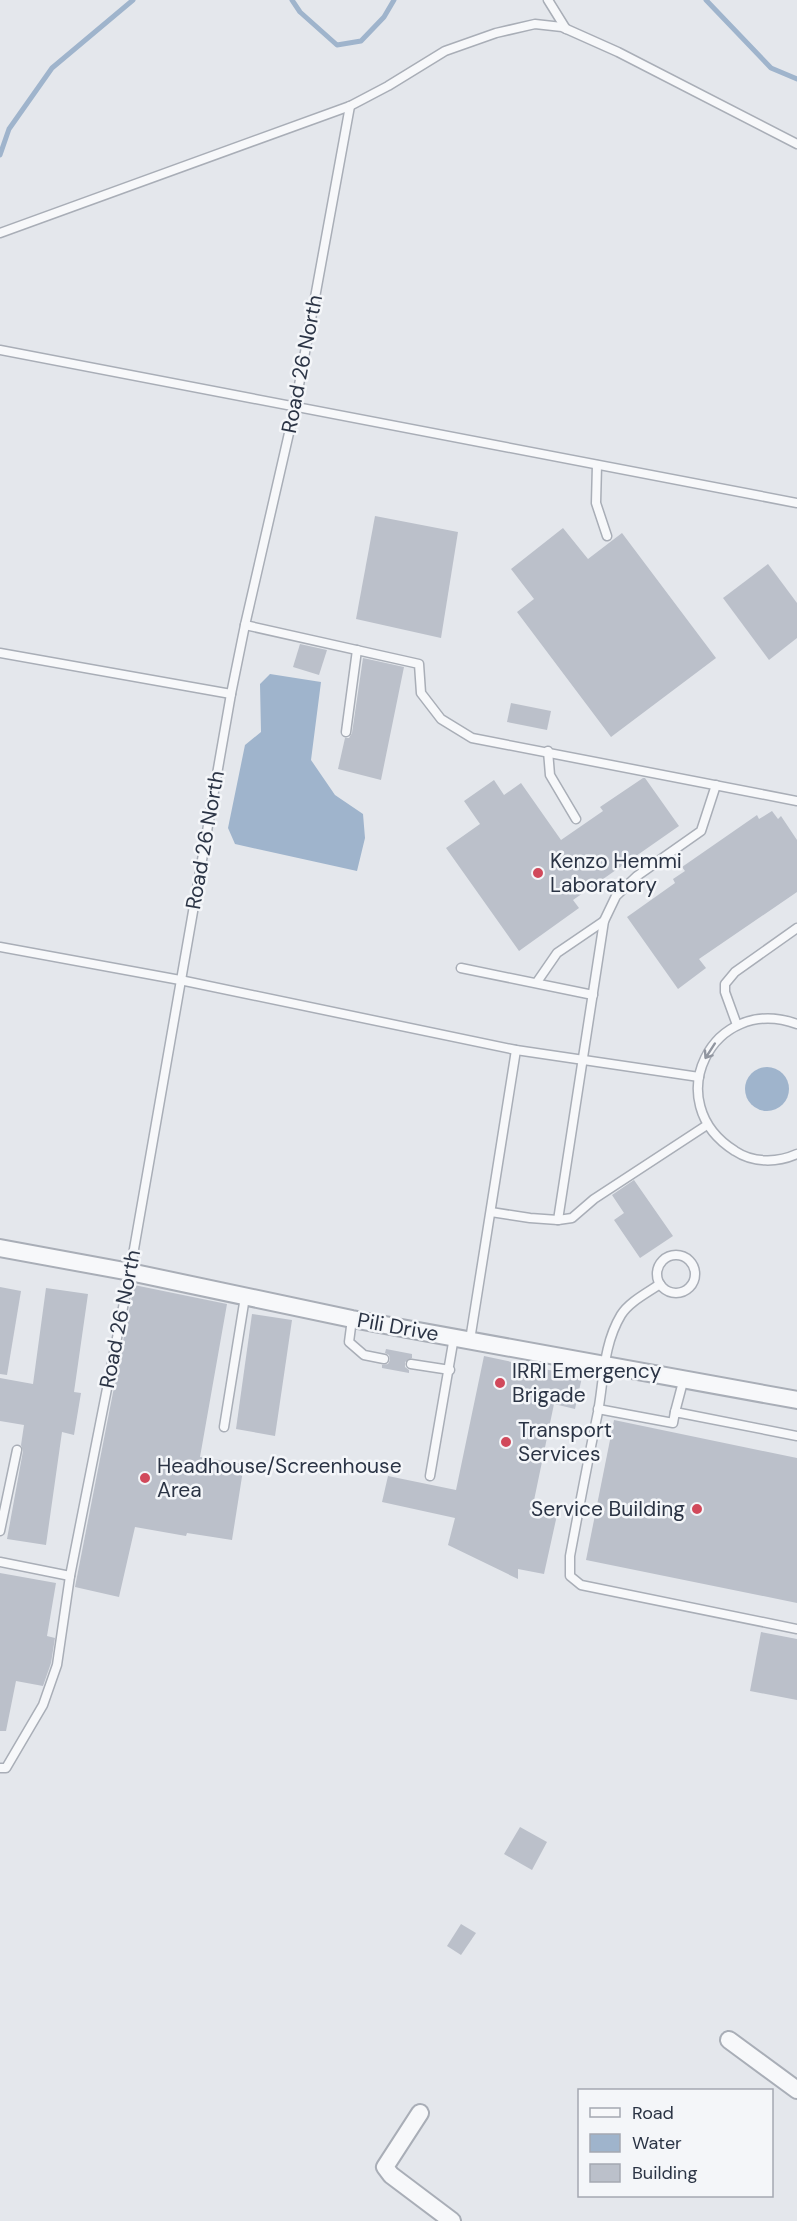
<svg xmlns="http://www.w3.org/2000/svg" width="797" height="2221" font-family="'DM Sans',sans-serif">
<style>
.water{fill:#9fb4cc}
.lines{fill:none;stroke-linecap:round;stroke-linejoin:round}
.stream{stroke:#9fb4cc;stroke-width:5}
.building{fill:#bbc0ca}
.lane-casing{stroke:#a9aeb7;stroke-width:11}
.street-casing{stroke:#a9aeb7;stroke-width:20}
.lane{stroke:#f7f8fa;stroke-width:8}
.street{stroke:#f7f8fa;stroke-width:16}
.oneway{stroke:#9196a0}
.poi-dot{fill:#d1495b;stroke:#f4f6f9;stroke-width:2}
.labels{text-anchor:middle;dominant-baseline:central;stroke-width:5;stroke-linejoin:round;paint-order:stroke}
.street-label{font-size:21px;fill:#2b3445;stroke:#f4f6f9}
.poi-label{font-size:21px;fill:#2b3445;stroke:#f4f6f9;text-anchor:start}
</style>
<rect width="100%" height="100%" fill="#e4e7ec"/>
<g class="water">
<polygon points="270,674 321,682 311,760 335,795 363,814 365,838 357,871 235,844 228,828 245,745 261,732 260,684"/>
<circle cx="767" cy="1089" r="22"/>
</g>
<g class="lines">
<g class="stream">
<polyline points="292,0 300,12 337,45 361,41 384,17 394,0"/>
<polyline points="706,0 771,68 797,79"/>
<polyline points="0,155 9,129 52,68 133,0"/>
</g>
</g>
<g class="building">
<polygon points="375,516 458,532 441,638 356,619"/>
<polygon points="563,528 588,559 622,533 716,658 611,737 517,612 534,599 511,569"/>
<polygon points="768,564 797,603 797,638 769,660 723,598"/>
<polygon points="300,644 327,650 319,675 293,667"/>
<polygon points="363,658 404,667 381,780 338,769 345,738 349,738 352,733"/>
<polygon points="511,703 551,711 547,730 507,722"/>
<polygon points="643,778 645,778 679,826 573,900 579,908 519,951 446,848 480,824 464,801 494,780 504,795 521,783 561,840 603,811 600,807"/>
<polygon points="772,811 778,819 781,816 797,840 797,892 699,959 706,968 678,989 627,917 675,883 673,879 685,871 682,867 757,815 759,819"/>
<polygon points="634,1180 673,1236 640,1258 614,1220 624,1213 612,1195"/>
<polygon points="134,1285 227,1304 200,1457 244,1464 232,1540 187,1533 186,1536 135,1527 119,1597 75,1587"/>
<polygon points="0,1287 21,1291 7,1375 0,1374"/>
<polygon points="46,1288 88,1294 74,1392 81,1393 74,1435 62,1432 46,1545 7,1539 23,1451 21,1445 24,1425 0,1421 0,1378 33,1384"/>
<polygon points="252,1314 292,1320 275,1436 236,1429"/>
<polygon points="386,1349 412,1354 412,1358 405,1362 405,1367 409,1370 409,1373 382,1368 382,1365 388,1364 390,1360 389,1355 385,1353"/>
<polygon points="484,1356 582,1377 575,1409 554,1404 532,1510 557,1515 544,1574 518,1569 518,1579 448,1545 455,1518 382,1502 388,1476 456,1490"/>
<polygon points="614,1420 797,1458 797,1603 586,1560"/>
<polygon points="0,1573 56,1583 47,1636 55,1638 51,1663 43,1686 16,1681 6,1731 0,1731"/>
<polygon points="761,1632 797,1639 797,1700 750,1691"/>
<polygon points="520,1827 547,1842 532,1870 504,1854"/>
<polygon points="461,1924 476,1933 461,1955 447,1946"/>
</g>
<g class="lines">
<g class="lane-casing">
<g id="lane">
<polyline points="548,0 566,29"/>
<polyline points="0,233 350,106 388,86 445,51 496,33 535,24 562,27 618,52 797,144"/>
<polyline points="0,350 797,503"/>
<polyline points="597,465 596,503 607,536"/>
<polyline points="245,625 419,664 421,693 441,719 472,738 797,801"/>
<polyline points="0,653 231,694"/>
<polyline points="346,732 357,650"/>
<polyline points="548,751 550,775 576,819"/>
<polyline points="0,947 180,980 516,1050 699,1077"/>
<polyline points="461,968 593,995"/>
<polyline points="537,982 557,953 604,921"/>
<path d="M797 1024C712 993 658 1103 735 1151 753 1163 777 1163 797 1154"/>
<polyline points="737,1025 725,992 725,984 735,972 797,928"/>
<polyline points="491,1212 530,1218 558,1220 572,1218 594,1199 707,1125"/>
<polyline points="558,1220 604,921 616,896 637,876 701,831 716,785"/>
<circle cx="676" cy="1274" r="19"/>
<path d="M660 1284C647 1293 629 1302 621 1315 603 1345 604 1379 598 1412 588 1460 579 1508 570 1556V1576L581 1585 797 1629"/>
<polyline points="352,1319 349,1342 364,1355 384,1359"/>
<polyline points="470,1340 516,1050"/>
<polyline points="411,1364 450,1370"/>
<polyline points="598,1409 673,1423 675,1412 797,1436"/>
<polyline points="675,1412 684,1378"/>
<polyline points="224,1427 245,1297"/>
<polyline points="430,1476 454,1337"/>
<polyline points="0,1531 17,1450"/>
<polyline points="0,1562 70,1576 57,1665 43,1705 6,1768 0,1768"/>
<polyline points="70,1576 130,1272 231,694 245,625 295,407 350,106"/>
</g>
</g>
<g class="street-casing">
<g id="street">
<polyline points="0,1248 130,1272 352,1319 797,1400"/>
<polyline points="729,2040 797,2090"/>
<polyline points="420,2113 385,2167 391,2175 452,2221"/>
</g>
</g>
<use href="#lane" class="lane"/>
<use href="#street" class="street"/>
</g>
<defs><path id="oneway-shaft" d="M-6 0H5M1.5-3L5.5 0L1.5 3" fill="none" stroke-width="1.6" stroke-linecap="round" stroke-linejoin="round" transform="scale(1.5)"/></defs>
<use class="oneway" href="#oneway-shaft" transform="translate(710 1051) rotate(123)"/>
<g class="poi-dot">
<circle cx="538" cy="873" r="6"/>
<circle cx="500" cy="1383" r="6"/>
<circle cx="506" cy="1442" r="6"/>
<circle cx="145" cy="1478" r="6"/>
<circle cx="697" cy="1509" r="6"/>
</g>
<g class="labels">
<g class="street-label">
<text transform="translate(302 364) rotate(-79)">Road 26 North</text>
<text transform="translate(205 840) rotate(-80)">Road 26 North</text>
<text transform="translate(120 1319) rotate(-79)">Road 26 North</text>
<text transform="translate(398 1327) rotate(10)">Pili Drive</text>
</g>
<g class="poi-label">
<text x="550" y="861">Kenzo Hemmi<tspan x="550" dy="24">Laboratory</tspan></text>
<text x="512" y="1371">IRRI Emergency<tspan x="512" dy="24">Brigade</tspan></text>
<text x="518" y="1430">Transport<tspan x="518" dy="24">Services</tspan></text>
<text x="157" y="1466">Headhouse/Screenhouse<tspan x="157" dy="24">Area</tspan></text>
<text x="685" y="1509" text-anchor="end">Service Building</text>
</g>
</g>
<rect x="578" y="2089" width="195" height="108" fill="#f4f6f9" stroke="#a4a8b1" stroke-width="1.5"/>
<rect x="590" y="2108" width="30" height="9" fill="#f7f8fa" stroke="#a4a8b1" stroke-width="1.5"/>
<text x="632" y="2119" font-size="18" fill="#2b3445">Road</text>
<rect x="590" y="2134" width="30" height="18" fill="#9fb4cc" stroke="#a4a8b1" stroke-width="1.5"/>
<text x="632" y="2149" font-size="18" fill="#2b3445">Water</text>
<rect x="590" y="2164" width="30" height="18" fill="#bbc0ca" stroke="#a4a8b1" stroke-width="1.5"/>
<text x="632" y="2179" font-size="18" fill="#2b3445">Building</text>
</svg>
